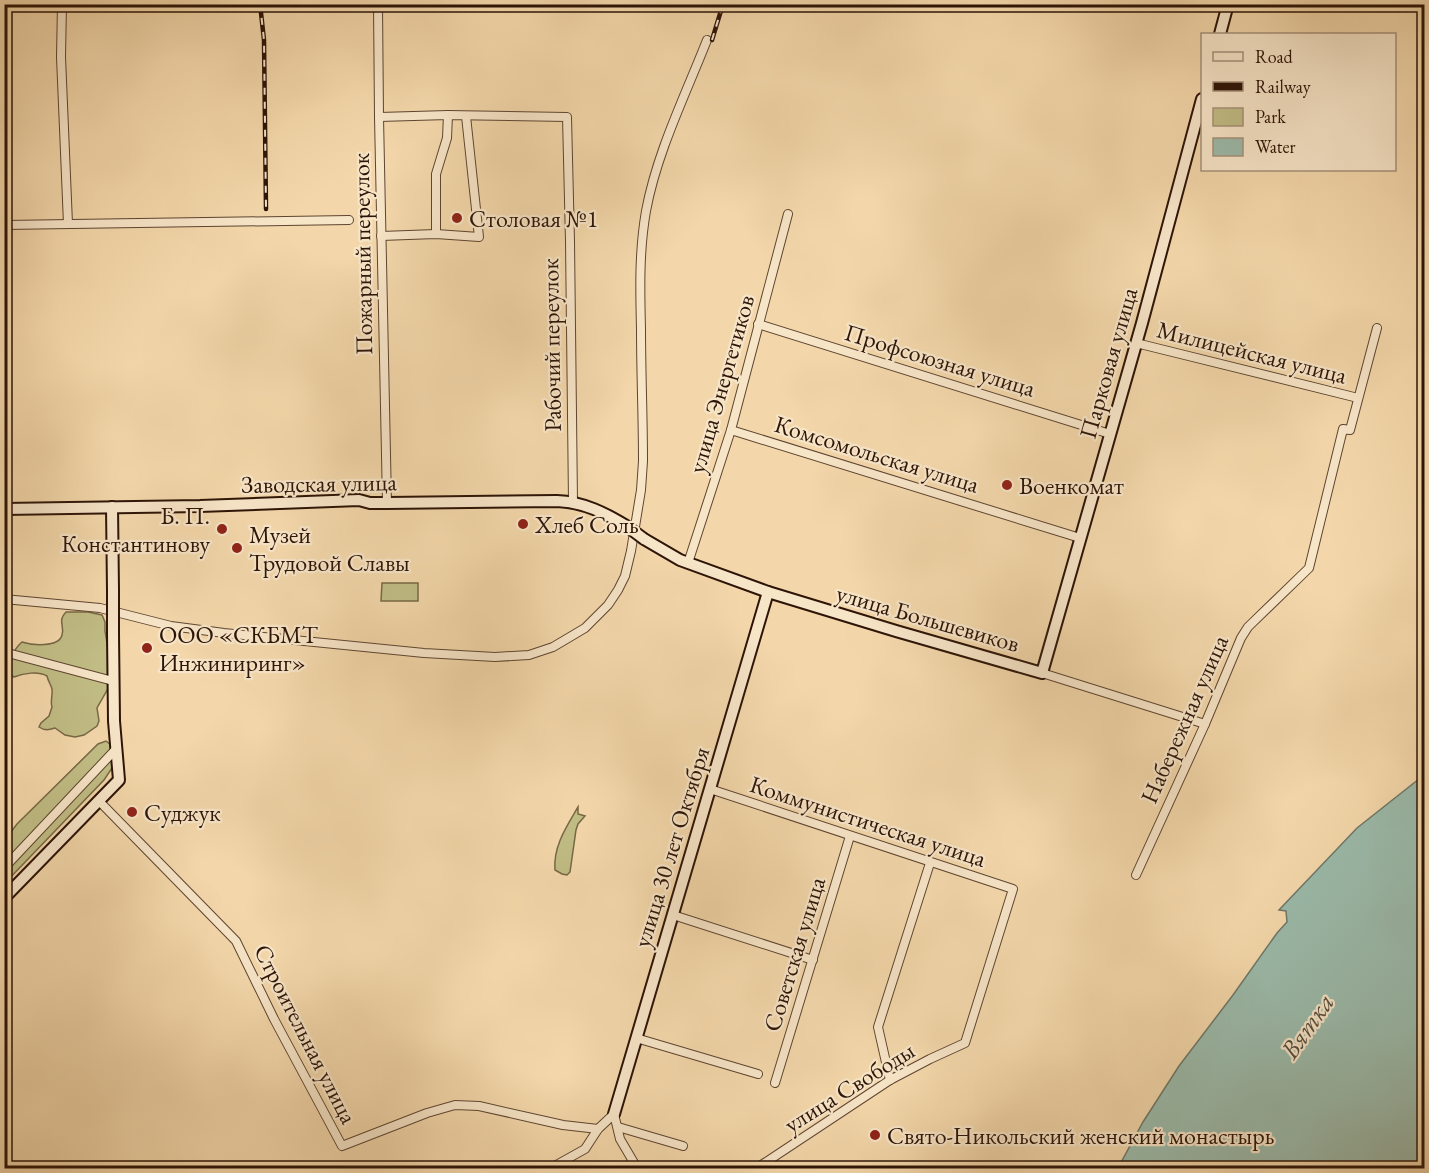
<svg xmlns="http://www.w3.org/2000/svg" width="1429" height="1173" font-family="'EB Garamond',serif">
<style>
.green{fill:#c1bd85;stroke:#776846;stroke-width:1.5}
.water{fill:#9bbaaa;stroke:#6f7869;stroke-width:1.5}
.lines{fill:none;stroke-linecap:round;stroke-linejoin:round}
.street-casing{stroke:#5e4530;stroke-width:10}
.secondary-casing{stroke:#2d1407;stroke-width:14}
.street{stroke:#f7e5c8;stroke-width:8}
.secondary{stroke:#f7e5c8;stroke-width:10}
.rail-casing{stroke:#2d1407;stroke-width:4.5}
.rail{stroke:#f7e5c8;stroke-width:2;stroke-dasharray:7;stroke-linecap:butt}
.secondary-bridge-casing{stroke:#2d1407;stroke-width:14;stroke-linecap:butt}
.secondary-bridge{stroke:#f7e5c8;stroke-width:10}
.poi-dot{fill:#8f2418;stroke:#f7e5c8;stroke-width:2}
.labels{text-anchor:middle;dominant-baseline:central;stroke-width:4.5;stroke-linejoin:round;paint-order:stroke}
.poi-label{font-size:24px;fill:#2d1407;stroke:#f7e5c8;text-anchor:start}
.street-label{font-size:24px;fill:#2d1407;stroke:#f7e5c8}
.water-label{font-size:26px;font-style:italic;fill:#544e40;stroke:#f7e5c8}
</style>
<rect width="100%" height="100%" fill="#f3d7aa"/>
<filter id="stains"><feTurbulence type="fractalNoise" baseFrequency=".00333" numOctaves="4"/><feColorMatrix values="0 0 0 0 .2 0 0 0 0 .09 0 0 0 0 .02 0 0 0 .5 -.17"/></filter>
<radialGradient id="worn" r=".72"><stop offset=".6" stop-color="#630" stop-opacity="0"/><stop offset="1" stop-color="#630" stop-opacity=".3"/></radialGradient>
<g class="green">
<polygon points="382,583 418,583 418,601 381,601"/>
<path d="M66 612H88L102 615 105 622V631L109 655 108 669 110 685 97 708 99 721 97 726 84 735 75 737 65 735 55 728C49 730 45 731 39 727L41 723 49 716 52 707C50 701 53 695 52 689 51 685 48 681 47 676 38 671 24 673 14 677 4 672 5 666 10 658 14 652 16 647 22 642 31 645 59 648 62 635 65 626 57 621 66 612Z"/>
<polygon points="106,741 111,745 112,768 104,780 5,883 4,846 7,837 17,824 98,744"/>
<path d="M578 807V814L585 816 578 824 576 830 570 872 567 875 562 874 555 870C553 846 567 826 578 807Z"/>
</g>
<polygon class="water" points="1424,775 1424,1158 1414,1168 1118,1168 1143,1122 1179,1066 1233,995 1277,933 1287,922 1286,911 1279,910 1357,828"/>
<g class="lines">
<g class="street-casing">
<g id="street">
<polyline points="62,4 61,57 68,224"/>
<polyline points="378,4 379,117 387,503"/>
<polyline points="379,117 448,115 567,117 570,241 573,502"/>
<polyline points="4,225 349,220"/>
<polyline points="436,234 436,174 447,138 448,115"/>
<polyline points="381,236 436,234 479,237 466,116"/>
<polyline points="758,324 1110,434"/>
<polyline points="1136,343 1358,398"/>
<polyline points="731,430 1080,538"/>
<polyline points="688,563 731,430 788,214"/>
<path d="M4 599 100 608 171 626 224 633 424 653 495 657 529 655 553 647 585 628 608 605 618 590 625 576 631 551 641 490 643 461C643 417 641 373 641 329 640 290 639 251 646 211 657 152 685 96 707 40"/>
<polyline points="4,652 113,681"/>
<polyline points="1042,673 1205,724"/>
<polyline points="710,789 1013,889 965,1043 930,1059 890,1080 757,1168"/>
<polyline points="99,801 236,941 274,1019 342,1146 427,1113 455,1105 479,1106 563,1125 598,1129"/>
<polyline points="4,868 116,749"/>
<polyline points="1136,875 1205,724 1241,638 1248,627 1309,568 1343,429 1350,430 1377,328"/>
<polyline points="673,915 813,960"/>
<polyline points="636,1038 758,1074"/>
<polyline points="890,1080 878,1027 930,863"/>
<polyline points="775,1083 850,836"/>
<polyline points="618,1127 683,1146"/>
<polyline points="4,1167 6,1168"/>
<polyline points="551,1168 585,1149 598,1129 614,1114 620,1139 637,1168"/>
</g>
</g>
<g class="secondary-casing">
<g id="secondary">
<polyline points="1220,34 1228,4"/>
<polyline points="112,507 113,590"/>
<path d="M4 509 200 506 359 500 370 503H387L557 501C584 502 605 513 628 527"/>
<polyline points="644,539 680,560 768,592 896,631 1042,673 1142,323 1202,99"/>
<polyline points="4,898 119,780 114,721 113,634"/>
<polyline points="614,1114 768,592"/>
</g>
</g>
<use href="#street" class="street"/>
<use href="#secondary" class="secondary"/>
<g class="rail-casing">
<g id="rail">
<polyline points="260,4 264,40 266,209"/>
<polyline points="712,40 723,4"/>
</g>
</g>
<use href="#rail" class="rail"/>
<g class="secondary-bridge-casing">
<g id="secondary-bridge">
<polyline points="628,527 644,539"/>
<polyline points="113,590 113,634"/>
</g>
</g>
<use href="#secondary-bridge" class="secondary-bridge"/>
</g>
<g class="poi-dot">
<circle cx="457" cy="218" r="6"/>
<circle cx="1007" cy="485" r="6"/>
<circle cx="523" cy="524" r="6"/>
<circle cx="222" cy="529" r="6"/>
<circle cx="237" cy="548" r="6"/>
<circle cx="147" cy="648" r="6"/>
<circle cx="132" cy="812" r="6"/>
<circle cx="875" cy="1135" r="6"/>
</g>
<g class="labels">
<g class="poi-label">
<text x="469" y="218">Столовая №1</text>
<text x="1019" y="485">Военкомат</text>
<text x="210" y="515" text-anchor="end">Б. П.<tspan x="210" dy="28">Константинову</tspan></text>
<text x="535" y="524">Хлеб Соль</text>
<text x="249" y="534">Музей<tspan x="249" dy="28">Трудовой Славы</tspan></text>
<text x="159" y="634">ООО «СКБМТ<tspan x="159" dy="28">Инжиниринг»</tspan></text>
<text x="144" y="812">Суджук</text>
<text x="887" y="1135">Свято-Никольский женский монастырь</text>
</g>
<g class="street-label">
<text transform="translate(362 254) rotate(-91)">Пожарный переулок</text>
<text transform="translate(551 345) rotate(-91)">Рабочий переулок</text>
<text transform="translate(1252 352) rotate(14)">Милицейская улица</text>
<text transform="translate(940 360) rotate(17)">Профсоюзная улица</text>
<text transform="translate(1108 363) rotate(-74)">Парковая улица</text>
<text transform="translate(721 384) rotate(-74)">улица Энергетиков</text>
<text transform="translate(877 454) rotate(17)">Комсомольская улица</text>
<text transform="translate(319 483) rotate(-1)">Заводская улица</text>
<text transform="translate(928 618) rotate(16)">улица Большевиков</text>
<text transform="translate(1184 719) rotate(-66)">Набережная улица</text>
<text transform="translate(868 821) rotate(18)">Коммунистическая улица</text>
<text transform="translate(671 847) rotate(-73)">улица 30 лет Октября</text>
<text transform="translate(794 954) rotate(-73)">Советская улица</text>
<text transform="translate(306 1034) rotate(63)">Строительная улица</text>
<text transform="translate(849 1087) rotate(-32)">улица Свободы</text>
</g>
<g class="water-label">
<text transform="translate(1307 1026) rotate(-55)">Вятка</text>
</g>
</g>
<rect width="1429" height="1173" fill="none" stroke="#f3d7aa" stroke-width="24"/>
<rect x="6" y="6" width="1417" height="1161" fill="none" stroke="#2d1407" stroke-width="3"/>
<rect x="12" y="12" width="1405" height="1149" fill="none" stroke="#2d1407" stroke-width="1.5"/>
<rect x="1201" y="33" width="195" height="138" fill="#f7e5c8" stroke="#a6917b" stroke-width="1.5"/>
<rect x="1213" y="52" width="30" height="9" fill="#f7e5c8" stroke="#a6917b" stroke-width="1.5"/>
<text x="1255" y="63" font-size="18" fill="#2d1407">Road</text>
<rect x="1213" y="82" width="30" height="9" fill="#2d1407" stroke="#a6917b" stroke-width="1.5"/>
<text x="1255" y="93" font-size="18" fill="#2d1407">Railway</text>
<rect x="1213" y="108" width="30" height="18" fill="#c1bd85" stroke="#a6917b" stroke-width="1.5"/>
<text x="1255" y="123" font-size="18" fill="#2d1407">Park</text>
<rect x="1213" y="138" width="30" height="18" fill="#9bbaaa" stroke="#a6917b" stroke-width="1.5"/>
<text x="1255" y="153" font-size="18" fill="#2d1407">Water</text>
<rect width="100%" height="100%" filter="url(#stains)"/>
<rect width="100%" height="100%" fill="url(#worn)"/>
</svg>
